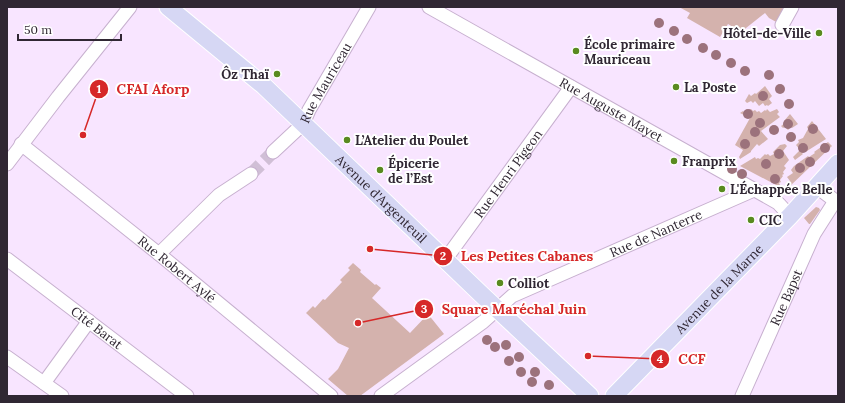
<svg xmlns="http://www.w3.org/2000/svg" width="845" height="403" font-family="Lora,serif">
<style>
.green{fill:#d4b2ad}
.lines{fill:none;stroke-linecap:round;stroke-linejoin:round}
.minor-tunnel{stroke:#d0bfd6;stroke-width:13;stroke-dasharray:13 6;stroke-linecap:butt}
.minor-casing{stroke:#c7b0cf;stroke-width:15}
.major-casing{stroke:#fff;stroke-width:19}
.minor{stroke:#fff;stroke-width:13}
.major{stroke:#d6d7f4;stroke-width:17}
.tree{fill:#9c727c}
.poi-dot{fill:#598a1f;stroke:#fff;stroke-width:1.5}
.labels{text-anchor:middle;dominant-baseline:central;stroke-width:4;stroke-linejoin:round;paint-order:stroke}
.poi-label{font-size:13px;font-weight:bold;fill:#302733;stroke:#fff;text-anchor:start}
.street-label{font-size:13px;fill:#302733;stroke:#fff}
.leader{fill:none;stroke:#d62828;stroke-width:1.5}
.callout-dot{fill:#d62828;stroke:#fff;stroke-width:1.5}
.mark-label{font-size:12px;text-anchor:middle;font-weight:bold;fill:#fff}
.callout-label{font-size:14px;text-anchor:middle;font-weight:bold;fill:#d62828;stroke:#fff;stroke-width:4;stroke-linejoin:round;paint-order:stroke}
</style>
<rect width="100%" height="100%" fill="#f8e5ff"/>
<g class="green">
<polygon points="679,7 787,7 778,23 769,18 765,13 741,32 728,24 720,37 687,18 690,13"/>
<polygon points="765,86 772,96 769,99 772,103 768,106 767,105 765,106 763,103 759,106 755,101 753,103 751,101 747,103 745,101 749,94 751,96 755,93 756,94"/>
<polygon points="751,109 753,111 755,110 757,112 759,111 761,113 765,110 766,111 767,109 770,112 777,109 779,112 777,114 780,117 761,131 768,139 759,146 757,144 751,151 751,152 740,159 739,157 743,150 735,145 750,118 740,113 743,111 744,112"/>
<polygon points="790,114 798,124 792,128 791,127 788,130 785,127 783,128 781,126 785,123 784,121"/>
<polygon points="812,121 826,139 807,151 806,150 802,153 803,154 795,160 793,157 800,150 796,145 799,142 798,140 803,138 808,129 807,127"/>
<polygon points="828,142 832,146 789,187 786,183 790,181 787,177 793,173 791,170 794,166 808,156 809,157 815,153 814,152"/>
<polygon points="785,144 787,146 783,151 789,160 784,166 786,168 783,172 784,174 782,175 783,176 780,180 781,182 779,183 780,185 778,186 740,166 755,157 756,159 758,158 760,159 765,154 766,155 768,154 770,156 774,154 773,152 780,145"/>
<polygon points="816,207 819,208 820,210 810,224 809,224 804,218"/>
<polygon points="353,263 361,270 360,272 375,285 376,284 381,288 372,298 410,333 428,314 444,334 360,396 348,396 328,379 338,369 349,348 338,343 306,313 313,306 315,308 323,299 325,300 342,282 340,280 350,270 348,268"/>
</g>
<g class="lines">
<polyline class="minor-tunnel" points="251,174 273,152"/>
<g class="minor-casing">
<g id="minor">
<path id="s1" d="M429 7 778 203 790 216"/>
<polyline points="782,25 792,7"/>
<path id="s2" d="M21 144 159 254 331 396"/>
<path id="s3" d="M273 152 303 124 309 110 369 7"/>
<polyline points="7,164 58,97 130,7"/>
<polyline points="817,187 838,203"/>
<polyline points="159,254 219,195 251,174"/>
<path id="s4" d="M7 259 187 396"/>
<path id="s5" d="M445 260 571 87"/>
<polyline points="7,357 62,396"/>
<polyline points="44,383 89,321"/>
<path id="s6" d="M381 396 483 322 512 296 754 190"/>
<path id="s7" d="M742 396 814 234 835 201"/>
</g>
</g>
<g class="major-casing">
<g id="major">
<path id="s8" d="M168 7 264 86 482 295 590 396"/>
<path id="s9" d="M614 396 790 216 838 163"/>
</g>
</g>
<use href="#minor" class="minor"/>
<use href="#major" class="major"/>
</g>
<g class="tree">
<circle cx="659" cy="23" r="5"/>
<circle cx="674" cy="31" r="5"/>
<circle cx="687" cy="39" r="5"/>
<circle cx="703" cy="48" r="5"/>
<circle cx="716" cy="55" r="5"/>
<circle cx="731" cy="63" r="5"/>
<circle cx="745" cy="71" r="5"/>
<circle cx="769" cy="75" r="5"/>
<circle cx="780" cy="89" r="5"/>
<circle cx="763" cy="96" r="5"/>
<circle cx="789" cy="104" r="5"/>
<circle cx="748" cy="114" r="5"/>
<circle cx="760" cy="123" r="5"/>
<circle cx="788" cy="124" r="5"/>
<circle cx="813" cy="129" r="5"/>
<circle cx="774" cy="130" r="5"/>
<circle cx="755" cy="132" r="5"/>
<circle cx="791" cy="137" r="5"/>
<circle cx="745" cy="144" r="5"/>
<circle cx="803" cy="148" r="5"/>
<circle cx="825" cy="148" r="5"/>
<circle cx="779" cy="154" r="5"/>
<circle cx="810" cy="162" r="5"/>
<circle cx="766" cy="164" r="5"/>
<circle cx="800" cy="168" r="5"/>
<circle cx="732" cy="169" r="5"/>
<circle cx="742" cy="174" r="5"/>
<circle cx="775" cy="179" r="5"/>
<circle cx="487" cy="340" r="5"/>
<circle cx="506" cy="345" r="5"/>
<circle cx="495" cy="347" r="5"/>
<circle cx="519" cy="357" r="5"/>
<circle cx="509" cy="361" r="5"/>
<circle cx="521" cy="372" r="5"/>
<circle cx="535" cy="372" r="5"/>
<circle cx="532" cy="382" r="5"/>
<circle cx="549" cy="385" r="5"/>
</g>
<g class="poi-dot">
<circle cx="819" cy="33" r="4"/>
<circle cx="576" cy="51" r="4"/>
<circle cx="277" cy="74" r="4"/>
<circle cx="676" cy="87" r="4"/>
<circle cx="347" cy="140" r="4"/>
<circle cx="674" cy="161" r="4"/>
<circle cx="380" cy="170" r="4"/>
<circle cx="722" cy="189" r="4"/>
<circle cx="751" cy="220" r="4"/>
<circle cx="500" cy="283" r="4"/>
</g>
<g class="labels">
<g class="poi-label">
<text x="811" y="33" text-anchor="end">Hôtel-de-Ville</text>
<text x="584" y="44">École primaire<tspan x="584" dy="15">Mauriceau</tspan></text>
<text x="269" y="74" text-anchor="end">Ôz Thaï</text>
<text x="684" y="87">La Poste</text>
<text x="355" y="140">L’Atelier du Poulet</text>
<text x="682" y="161">Franprix</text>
<text x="388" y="163">Épicerie<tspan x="388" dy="15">de l’Est</tspan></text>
<text x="730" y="189">L'Échappée Belle</text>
<text x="759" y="220">CIC</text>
<text x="508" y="283">Colliot</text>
</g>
<g class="street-label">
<text stroke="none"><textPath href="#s3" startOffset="88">Rue Mauriceau</textPath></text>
<text stroke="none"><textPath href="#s1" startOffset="209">Rue Auguste Mayet</textPath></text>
<text stroke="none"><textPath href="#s5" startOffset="107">Rue Henri Pigeon</textPath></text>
<text stroke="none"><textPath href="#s8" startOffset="287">Avenue d'Argenteuil</textPath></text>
<text stroke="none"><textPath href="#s6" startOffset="322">Rue de Nanterre</textPath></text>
<text stroke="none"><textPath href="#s2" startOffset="200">Rue Robert Aylé</textPath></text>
<text stroke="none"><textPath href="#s9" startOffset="150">Avenue de la Marne</textPath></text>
<text stroke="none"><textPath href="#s7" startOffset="108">Rue Bapst</textPath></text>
<text stroke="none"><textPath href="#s4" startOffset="113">Cité Barat</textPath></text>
</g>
</g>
<path class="leader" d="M83 135L99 89M370 249L443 256M358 323L424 309M588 356L660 359"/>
<g class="callout-dot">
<circle cx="83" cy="135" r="4"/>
<circle cx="370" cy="249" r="4"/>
<circle cx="358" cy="323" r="4"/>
<circle cx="588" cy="356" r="4"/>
<circle cx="99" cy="89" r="10"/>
<circle cx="443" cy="256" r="10"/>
<circle cx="424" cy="309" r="10"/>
<circle cx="660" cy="359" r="10"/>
</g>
<g class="mark-label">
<text x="99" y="93">1</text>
<text x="443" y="260">2</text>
<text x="424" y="313">3</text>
<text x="660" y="363">4</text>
</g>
<g class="callout-label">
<text x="153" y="94">CFAI Aforp</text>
<text x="527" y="261">Les Petites Cabanes</text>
<text x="514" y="314">Square Maréchal Juin</text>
<text x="692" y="364">CCF</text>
</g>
<rect width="845" height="403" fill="none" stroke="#302733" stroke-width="16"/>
<path d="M18 34v6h103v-6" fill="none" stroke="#302733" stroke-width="2"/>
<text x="24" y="34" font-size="12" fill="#302733" stroke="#ffffff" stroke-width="3" paint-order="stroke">50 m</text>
</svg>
